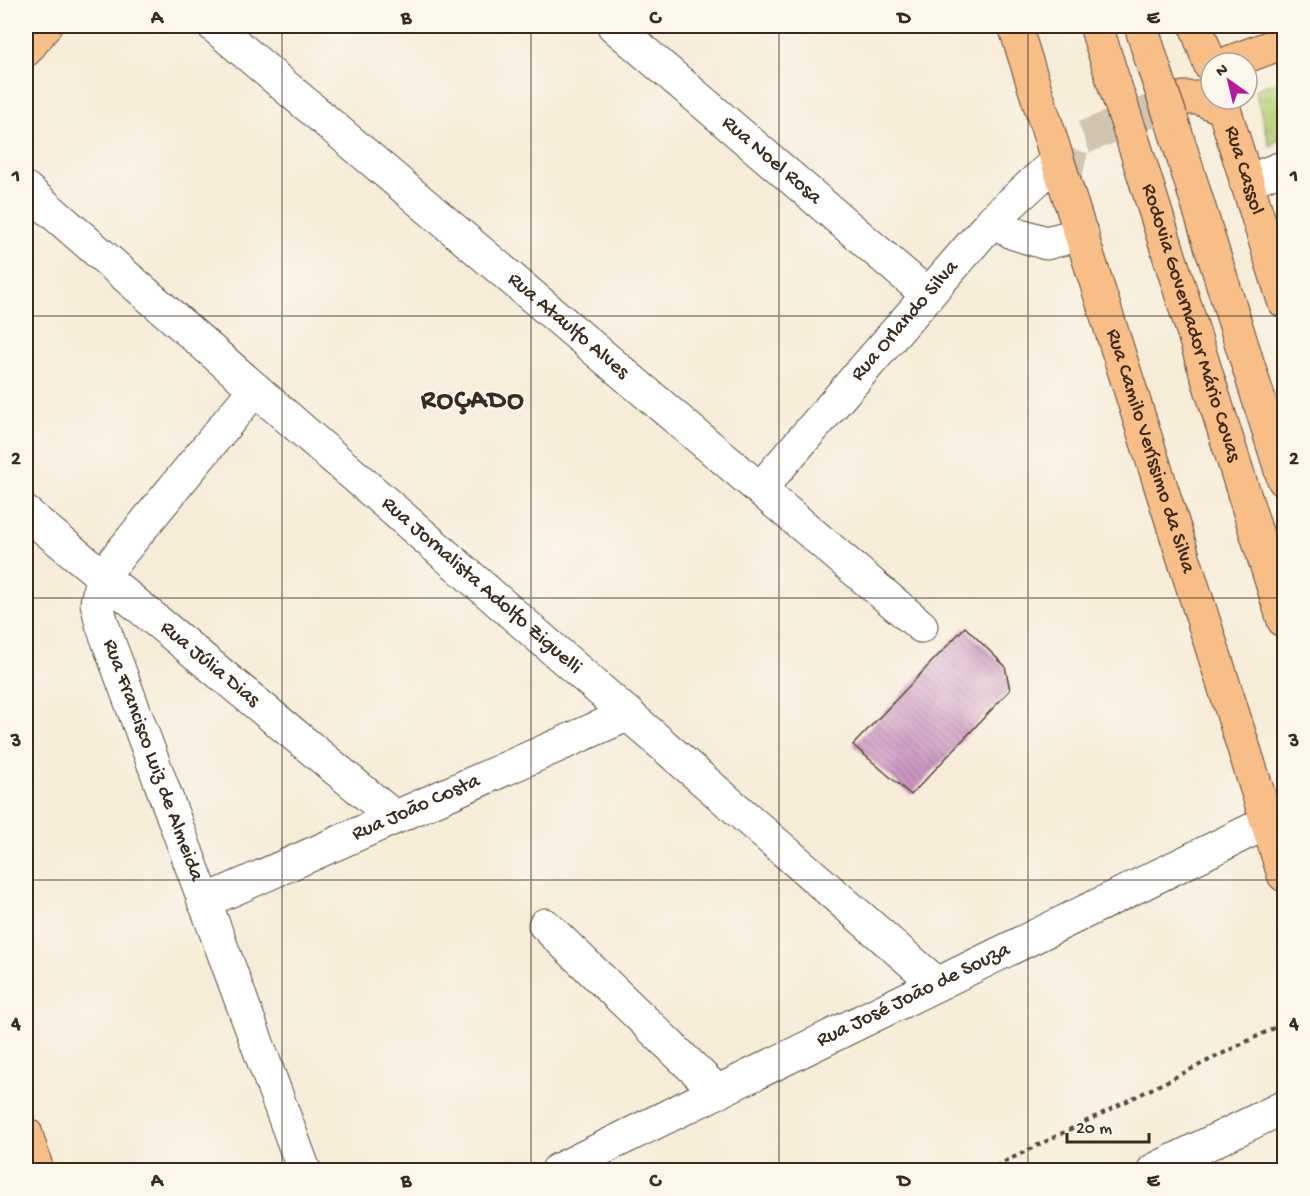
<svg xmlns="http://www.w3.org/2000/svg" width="1310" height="1196" font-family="'Gochi Hand',sans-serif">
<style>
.grass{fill:url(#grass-tufts);stroke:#787d4a;stroke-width:1.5}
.building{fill:url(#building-back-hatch)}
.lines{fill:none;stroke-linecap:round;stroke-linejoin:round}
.major-tunnel{stroke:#d1c5b2;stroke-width:33;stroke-dasharray:33 16;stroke-linecap:butt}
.minor-casing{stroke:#57473a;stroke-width:35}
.major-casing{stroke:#57473a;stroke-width:35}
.highway-casing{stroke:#57473a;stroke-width:35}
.path{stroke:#57473a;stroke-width:4;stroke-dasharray:4.5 4.5;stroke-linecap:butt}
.minor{stroke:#fff;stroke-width:33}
.major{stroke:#f7be88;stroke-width:33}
.highway{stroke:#f7be88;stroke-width:33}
.highway-bridge-casing{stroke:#57473a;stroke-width:35;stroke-linecap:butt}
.highway-bridge{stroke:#f7be88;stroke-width:33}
.grid{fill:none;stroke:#3b2a1e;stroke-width:1.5;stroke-opacity:0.55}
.labels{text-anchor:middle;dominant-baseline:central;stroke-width:4.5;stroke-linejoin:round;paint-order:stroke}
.street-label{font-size:21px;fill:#3b2a1e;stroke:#fbf7ec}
.district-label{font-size:27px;font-weight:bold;letter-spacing:1.5px;fill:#3b2a1e;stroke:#fbf7ec}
.neatline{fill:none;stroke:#3b2a1e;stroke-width:2}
.grid-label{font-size:20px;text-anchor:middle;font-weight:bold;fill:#3b2a1e}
</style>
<defs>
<pattern id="grass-tufts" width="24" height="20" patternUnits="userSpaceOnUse" patternTransform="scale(1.5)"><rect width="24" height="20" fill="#b4d076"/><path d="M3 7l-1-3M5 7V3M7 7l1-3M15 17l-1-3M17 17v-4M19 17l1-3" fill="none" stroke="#9cb366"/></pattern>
<pattern id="building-back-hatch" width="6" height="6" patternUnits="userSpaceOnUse" patternTransform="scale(1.5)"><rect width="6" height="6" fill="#cc96c3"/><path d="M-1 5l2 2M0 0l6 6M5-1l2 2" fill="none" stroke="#a77b9e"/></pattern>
</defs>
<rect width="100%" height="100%" fill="#fbf7ec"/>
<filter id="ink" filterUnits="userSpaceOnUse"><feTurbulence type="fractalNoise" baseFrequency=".0167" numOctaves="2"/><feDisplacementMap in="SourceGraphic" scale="12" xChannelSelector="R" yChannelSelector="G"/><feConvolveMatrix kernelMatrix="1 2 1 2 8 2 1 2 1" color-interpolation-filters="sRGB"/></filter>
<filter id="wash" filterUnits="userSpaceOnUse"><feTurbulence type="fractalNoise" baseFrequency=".008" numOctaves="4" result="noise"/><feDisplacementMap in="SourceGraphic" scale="24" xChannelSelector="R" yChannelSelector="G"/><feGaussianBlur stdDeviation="1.35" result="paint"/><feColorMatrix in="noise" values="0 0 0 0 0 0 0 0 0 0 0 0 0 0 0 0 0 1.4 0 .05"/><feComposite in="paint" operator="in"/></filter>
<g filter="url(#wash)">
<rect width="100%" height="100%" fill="#f6ecd7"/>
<polygon class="grass" points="1284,79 1284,135 1270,146 1255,90"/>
<g id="blocks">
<polygon class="building" points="965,627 1005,666 1010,690 911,795 853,745"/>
</g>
</g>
<g filter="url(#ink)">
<use href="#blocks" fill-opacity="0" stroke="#57473a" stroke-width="1.5"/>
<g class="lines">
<polyline class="major-tunnel" points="1064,180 1072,149 1080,139 1184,98"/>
<g class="minor-casing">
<g id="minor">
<path id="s1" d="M214 26 921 626"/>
<path id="s2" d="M614 26 928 295"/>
<polyline points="1246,182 1284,167"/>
<path id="s3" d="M26 189 937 984"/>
<polyline points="993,220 1014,233 1046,243 1082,234"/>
<path id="s4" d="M255 389 102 576 97 603 102 624 304 1170"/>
<path id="s5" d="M760 489 993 220 1057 161"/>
<path id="s6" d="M26 513 394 817"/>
<path id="s7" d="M204 902 629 714"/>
<polyline points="545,925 718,1092"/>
<path id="s8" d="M558 1170 1268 822"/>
<polyline points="1154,1170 1284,1107"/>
</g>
</g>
<g class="major-casing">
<g id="major">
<path id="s9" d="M1015 26 1284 875"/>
<polyline points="1196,26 1211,67"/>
<polyline points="26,50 45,26"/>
<polyline points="1228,63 1284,42"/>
<polyline points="1184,98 1199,98 1224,109"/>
<path id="s10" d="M1221 99 1284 301"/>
<polyline points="26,1134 37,1170"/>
</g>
</g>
<g class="highway-casing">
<g id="highway">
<polyline points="1096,26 1114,83"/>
<polyline points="1141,26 1155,71"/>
<polyline points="1171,118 1284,480"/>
<path id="s11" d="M1131 134 1284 621"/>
</g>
</g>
<polyline class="path" points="988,1170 1284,1023"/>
<use href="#minor" class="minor"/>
<use href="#major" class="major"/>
<use href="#highway" class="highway"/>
<g class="highway-bridge-casing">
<g id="highway-bridge">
<polyline points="1155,71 1171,118"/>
<polyline points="1114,83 1131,134"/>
</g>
</g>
<use href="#highway-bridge" class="highway-bridge"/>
</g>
</g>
<path class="grid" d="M282 26V1170M531 26V1170M779 26V1170M1028 26V1170M26 316H1284M26 598H1284M26 880H1284"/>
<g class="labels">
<g class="street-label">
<text stroke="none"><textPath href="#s2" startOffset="207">Rua Noel Rosa</textPath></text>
<text stroke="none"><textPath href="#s10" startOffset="75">Rua Cassol</textPath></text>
<text stroke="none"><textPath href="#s5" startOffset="222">Rua Orlando Silva</textPath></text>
<text stroke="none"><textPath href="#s11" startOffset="198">Rodovia Governador Mário Covas</textPath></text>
<text stroke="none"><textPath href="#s1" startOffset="464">Rua Ataulfo Alves</textPath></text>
<text stroke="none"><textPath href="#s9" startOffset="446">Rua Camilo Veríssimo da Silva</textPath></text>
<text stroke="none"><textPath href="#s3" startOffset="604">Rua Jornalista Adolfo Ziguelli</textPath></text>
<text stroke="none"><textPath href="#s6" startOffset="238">Rua Júlia Dias</textPath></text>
<text stroke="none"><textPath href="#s4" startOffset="436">Rua Francisco Luiz de Almeida</textPath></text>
<text stroke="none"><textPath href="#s7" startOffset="232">Rua João Costa</textPath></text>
<text stroke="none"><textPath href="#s8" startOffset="396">Rua José João de Souza</textPath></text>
</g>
<g class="district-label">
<text x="473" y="402">ROÇADO</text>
</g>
</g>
<rect width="1310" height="1196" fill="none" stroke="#fbf7ec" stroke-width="66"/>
<g transform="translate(1229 81) rotate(326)"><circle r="28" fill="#fbf7ec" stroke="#aea59a" stroke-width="1.5"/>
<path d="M0-4.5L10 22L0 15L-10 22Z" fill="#b5179e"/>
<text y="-9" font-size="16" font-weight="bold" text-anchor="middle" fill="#3b2a1e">N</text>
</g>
<path d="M1067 1133v9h82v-9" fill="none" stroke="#3b2a1e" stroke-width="3"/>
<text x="1076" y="1133" font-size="18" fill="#3b2a1e" stroke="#fbf7ec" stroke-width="4.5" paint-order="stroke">20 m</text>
<rect x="33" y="33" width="1244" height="1130" class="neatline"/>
<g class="grid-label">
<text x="157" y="23">A</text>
<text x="406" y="23">B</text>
<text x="655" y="23">C</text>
<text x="904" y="23">D</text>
<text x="1153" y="23">E</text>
<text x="16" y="181">1</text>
<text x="1294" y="181">1</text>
<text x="16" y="464">2</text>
<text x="1294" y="464">2</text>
<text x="16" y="746">3</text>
<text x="1294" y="746">3</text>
<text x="16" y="1029">4</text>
<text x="1294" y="1029">4</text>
<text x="157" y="1186">A</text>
<text x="406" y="1186">B</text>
<text x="655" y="1186">C</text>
<text x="904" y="1186">D</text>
<text x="1153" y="1186">E</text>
</g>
</svg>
